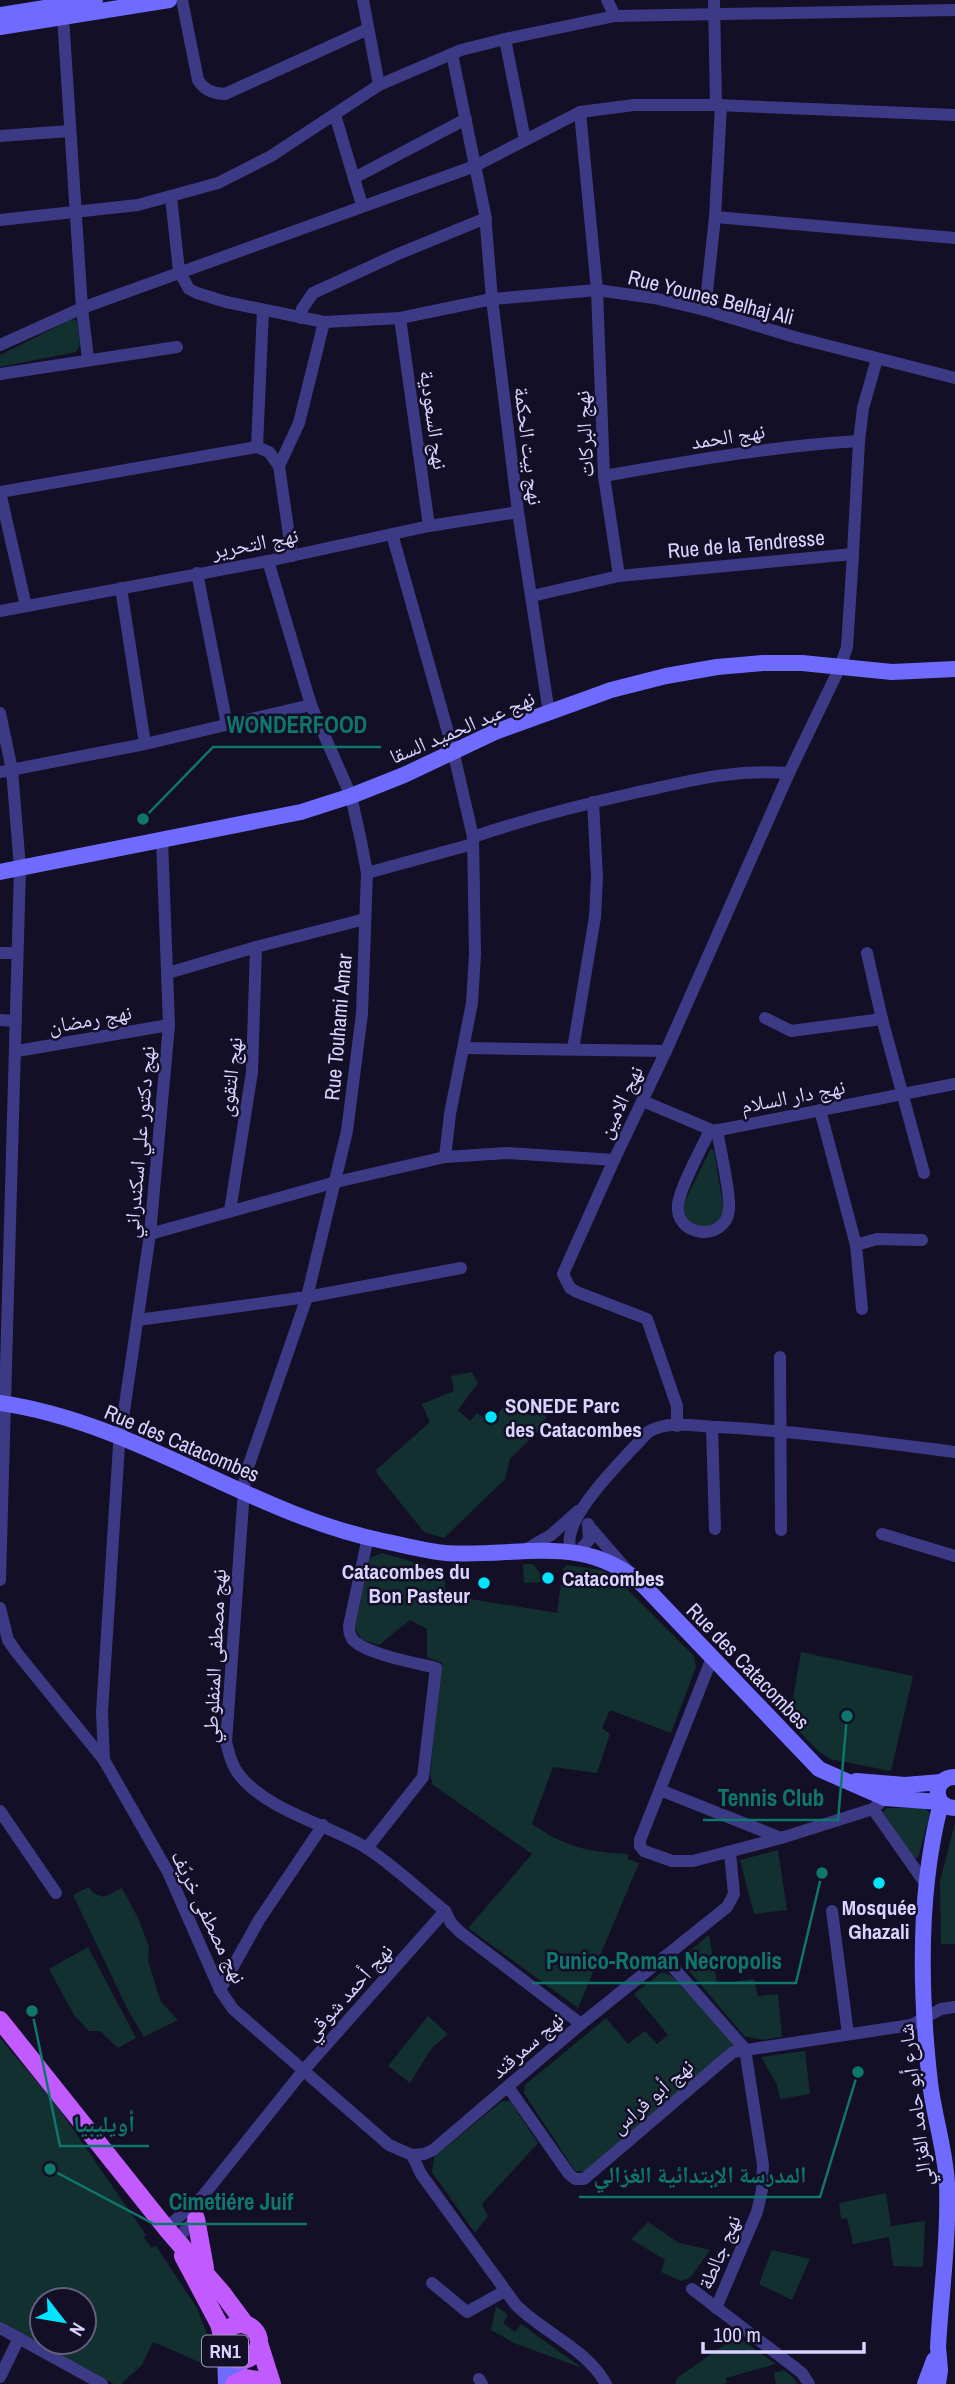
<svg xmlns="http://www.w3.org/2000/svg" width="955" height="2384" font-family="'Archivo Narrow','Noto Naskh Arabic',sans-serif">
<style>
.green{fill:#12302f;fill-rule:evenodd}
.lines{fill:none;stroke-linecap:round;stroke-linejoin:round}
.street{stroke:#3d3a85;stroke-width:12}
.secondary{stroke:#6f6bff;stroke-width:16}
.primary{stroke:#c25bff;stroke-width:18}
.poi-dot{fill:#00e5ff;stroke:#130f26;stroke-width:2.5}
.labels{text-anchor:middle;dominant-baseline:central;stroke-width:5;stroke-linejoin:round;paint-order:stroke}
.shield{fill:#130f26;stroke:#9e99be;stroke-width:2}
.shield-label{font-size:19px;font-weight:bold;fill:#d9d4ff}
.street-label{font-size:21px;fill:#d9d4ff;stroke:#130f26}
.poi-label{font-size:21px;font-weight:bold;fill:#d9d4ff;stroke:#130f26;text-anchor:start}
.leader{fill:none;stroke:#0f766e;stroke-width:2.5}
.callout-dot{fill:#0f766e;stroke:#130f26;stroke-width:2.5}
.callout-label{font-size:23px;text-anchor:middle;font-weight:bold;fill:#0f766e;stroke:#130f26;stroke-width:5;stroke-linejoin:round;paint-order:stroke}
</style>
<rect width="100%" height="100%" fill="#130f26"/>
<g class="green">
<polygon points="72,319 77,321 80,345 76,352 0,367 0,355"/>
<polygon points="711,1148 714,1151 724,1211 718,1222 708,1228 690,1223 684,1212 683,1205"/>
<polygon points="472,1372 478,1383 458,1410 470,1421 477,1413 491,1423 510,1398 524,1399 547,1417 540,1425 542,1427 510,1459 505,1479 444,1538 424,1532 378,1475 376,1470 430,1422 422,1404 454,1391 451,1376"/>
<path d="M382 1553 444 1571 446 1595 557 1613 563 1569 566 1565 602 1570 615 1577 694 1656 696 1667 671 1733 610 1710 602 1728 610 1734 597 1773 553 1767 532 1824C565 1847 588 1852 628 1854V1859L639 1863 578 2008 468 1928 532 1854 433 1785 430 1774 442 1663 427 1657V1629L410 1620 379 1645 361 1639 355 1627 370 1558Z"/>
<polygon points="523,1564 533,1564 542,1576 543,1582 524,1583"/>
<polygon points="801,1652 913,1676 891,1771 830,1759 817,1750 789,1721"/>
<polygon points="887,1808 925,1808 930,1814 918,1858 914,1858 883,1812"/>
<polygon points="955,1823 955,1944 941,1944 940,1881"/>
<polygon points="778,1850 787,1910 754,1914 740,1860"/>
<polygon points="89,1887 93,1893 104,1897 122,1888 139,1920 149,1947 148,1961 161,2002 178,2020 144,2037 128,2010 73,1895"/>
<polygon points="709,1935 717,1984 754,1979 758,1996 778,1994 782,2037 763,2040 744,2036 684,1965 686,1954"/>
<polygon points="88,1947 136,2038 118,2048 100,2031 89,2031 74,2015 49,1969"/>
<polygon points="662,1972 672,1976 735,2045 587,2172 575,2171 524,2093 525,2085 606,2018 628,2044 645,2031 657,2044 668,2035 634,1994"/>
<polygon points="428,2016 448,2034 431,2049 410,2083 388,2066"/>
<path d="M0 2038 55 2103 146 2235 144 2238 152 2248 156 2246 197 2308 214 2352 211 2367 153 2342 142 2365 121 2384H114L0 2323ZM42 2300H84V2342H42Z"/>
<polygon points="805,2051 810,2094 780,2099 777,2085 761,2057"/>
<polygon points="502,2101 510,2101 538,2143 482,2204 488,2216 475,2233 432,2172 434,2157"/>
<polygon points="886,2193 891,2226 925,2221 923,2267 893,2266 889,2237 853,2244 847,2218 841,2219 839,2203"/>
<polygon points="648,2222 679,2243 710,2250 690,2278 681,2281 661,2272 665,2260 631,2239"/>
<polygon points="772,2250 810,2259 792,2300 759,2284"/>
<polygon points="496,2306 508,2315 503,2323 515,2332 521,2324 582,2368 514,2343 491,2330"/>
<polygon points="737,2336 776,2364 726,2378 727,2383 724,2384 675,2384 677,2378"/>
<polygon points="784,2370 794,2378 797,2384 776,2384 774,2373"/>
</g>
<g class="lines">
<g class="street">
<path d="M182 0 198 80C204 90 213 94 225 94L368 29"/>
<polyline points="363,0 379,85"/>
<polyline points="607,0 615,16"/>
<polyline points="714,0 716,105"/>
<polyline points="63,17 82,308 88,359"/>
<polyline points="505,39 525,140"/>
<polyline points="452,54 485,214 492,299 518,512 549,713"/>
<polyline points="580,112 634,105 716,105 955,115"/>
<polyline points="335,115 362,205"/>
<polyline points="0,136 70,131"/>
<polyline points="354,178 466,119"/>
<polyline points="171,197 179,271 189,289 197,293 226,302 324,322 400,318 492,299 597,290 654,298 705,310 798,338 955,378"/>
<polyline points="715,217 955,238"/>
<polyline points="0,220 138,205 218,183 271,156 379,85 461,50 505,39 615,16 955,10"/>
<polyline points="705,310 715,217 721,105"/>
<polyline points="301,318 302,309 313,293 398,254 486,218"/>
<polyline points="400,318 429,526"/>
<polyline points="0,345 82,308 475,166 580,112 597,290 604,476 619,576"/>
<polyline points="0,374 177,347"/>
<polyline points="257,447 263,310"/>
<polyline points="279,466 299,423 324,322"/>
<path d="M604 476C689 461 773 446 859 441"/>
<polyline points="0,492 257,447 269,452 279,466 292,556"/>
<polyline points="0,492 26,606"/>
<polyline points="392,534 453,750 473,837 475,954 472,1003 450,1114 445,1157"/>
<path d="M268 561 311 705 351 796 361 841 367 873 362 1014 347 1131 307 1297 245 1476 226 1742C229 1754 232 1766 240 1776 269 1811 326 1824 365 1847 391 1863 420 1891 445 1911L451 1923 460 1932 581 2024"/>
<polyline points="197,573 227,725"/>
<polyline points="121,588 145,744"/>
<polyline points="532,596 619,576 853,554 859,441 863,408 877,359"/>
<polyline points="0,611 268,561 429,526 518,512"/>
<polyline points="0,713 12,770 20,868 0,1580"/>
<polyline points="0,772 145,744 311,705"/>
<path d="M473 837C526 819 580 805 634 793 690 781 730 769 789 773"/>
<path d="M162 840 169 1025 150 1234 119 1445 102 1712 104 1760 168 1872 220 1990 233 2009 389 2145 412 2155 421 2174 516 2305C544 2333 587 2349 606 2384"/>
<polyline points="367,873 473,844"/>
<polyline points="0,953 17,953"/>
<polyline points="867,953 882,1019 924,1173"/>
<polyline points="168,973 256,947 365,919"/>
<polyline points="765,1018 791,1031 882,1019"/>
<polyline points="0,1020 16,1021"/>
<polyline points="464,1048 666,1051"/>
<polyline points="573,1049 595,917 597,877 593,802"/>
<polyline points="17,1051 169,1025"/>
<polyline points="643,1101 714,1131 955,1084"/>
<polyline points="820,1110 856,1245 877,1239 922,1240"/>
<path d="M710 1130C701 1150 681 1185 678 1204 674 1237 725 1243 729 1210 731 1193 720 1150 717 1130"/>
<polyline points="614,1160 563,1274 570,1288 577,1292 647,1319 677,1406 677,1426"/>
<polyline points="230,1211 252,1072 256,947"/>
<polyline points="150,1234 336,1182 445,1157 507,1153 614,1160 666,1051 789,773 840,667 847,647 853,554"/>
<polyline points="856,1245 862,1309"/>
<polyline points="138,1320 307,1297 461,1268"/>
<polyline points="780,1357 781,1530"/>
<polyline points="712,1427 715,1529"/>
<polyline points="588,1525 627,1570"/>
<polyline points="882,1534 955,1556"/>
<polyline points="525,1550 551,1535 578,1511"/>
<path d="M572 1552C555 1522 629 1454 648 1432 668 1420 695 1426 717 1427 797 1431 876 1442 955 1452"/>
<polyline points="578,1552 589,1540 588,1524"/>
<polyline points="0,1608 8,1640 17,1653 104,1760"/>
<polyline points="712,1658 640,1840 640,1846 644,1851 672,1861 693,1861 781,1838 873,1809 885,1798 885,1792"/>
<polyline points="660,1790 781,1838"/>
<polyline points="873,1809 925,1883"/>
<polyline points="0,1811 56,1893"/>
<path d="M367 1848 423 1777 436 1668C416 1663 370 1655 354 1641 350 1637 349 1632 349 1626L368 1537"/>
<polyline points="832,1911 848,2034"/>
<polyline points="664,1957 745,2049"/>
<polyline points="220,1990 259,1920 323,1825"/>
<polyline points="508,2087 569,2174 575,2179 584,2179 733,2052 911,2025 941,2009 955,2007"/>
<polyline points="412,2155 424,2154 433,2150 581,2024 727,1907 734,1894 730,1853"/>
<polyline points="166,2228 202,2197"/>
<polyline points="176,2240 196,2219 202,2197 303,2071 445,1911"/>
<polyline points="432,2283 467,2312 505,2291"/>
<polyline points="692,2289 802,2373 809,2384"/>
<polyline points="716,2308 757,2212 762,2190 763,2165 745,2049"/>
<polyline points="0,2328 102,2384"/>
<polyline points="0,2377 19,2338"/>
<polyline points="479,2379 482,2384"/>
</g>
<g class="secondary">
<polyline points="0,15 95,0"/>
<polyline points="0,27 169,0"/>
<polyline points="0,872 301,812 351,796 404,775 495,732 611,690 666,676 717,667 763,663 802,663 892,672 955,669"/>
<path d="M0 1403C138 1423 249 1513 383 1541 404 1545 425 1551 446 1553 519 1558 583 1531 644 1586L819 1769 885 1798 940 1802"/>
<path d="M955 1777C932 1777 932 1808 955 1808"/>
<polyline points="856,1781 905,1785 941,1782"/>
<polyline points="225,2352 226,2384"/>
<polyline points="232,2384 242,2361"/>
<polyline points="925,2384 934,2360"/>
<path d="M938 2384 940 2370 938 2347C941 2293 949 2237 947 2183 945 2149 934 2116 930 2083 920 1994 918 1890 941 1803"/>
</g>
<g class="primary">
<polyline points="0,2020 166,2228 223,2294 246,2325"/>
<polyline points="196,2219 205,2268"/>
<polyline points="183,2256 219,2324 223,2339"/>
<circle cx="241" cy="2342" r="18"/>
<polyline points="259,2343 272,2384"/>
<polyline points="234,2384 246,2378 263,2381"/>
</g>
</g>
<g class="poi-dot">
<circle cx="491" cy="1417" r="7"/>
<circle cx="548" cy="1578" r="7"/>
<circle cx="484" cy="1583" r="7"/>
<circle cx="879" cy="1883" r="7"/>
</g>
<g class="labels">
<rect class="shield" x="202" y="2335.5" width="46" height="31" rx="5"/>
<g class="shield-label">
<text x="225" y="2351">RN1</text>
</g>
<g class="street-label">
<text transform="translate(711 297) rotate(14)">Rue Younes Belhaj Ali</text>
<text transform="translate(434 420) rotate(82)">نهج السعودية</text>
<text transform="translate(584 434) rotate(-93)">نهج البركات</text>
<text transform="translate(728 436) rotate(-9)">نهج الحمد</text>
<text transform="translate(529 446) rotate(83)">نهج بيت الحكمة</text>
<text transform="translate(255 543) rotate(-11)">نهج التحرير</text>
<text transform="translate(746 544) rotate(-5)">Rue de la Tendresse</text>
<text transform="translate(462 727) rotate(-23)">نهج عبد الحميد السقا</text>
<text transform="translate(90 1019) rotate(-10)">نهج رمضان</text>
<text transform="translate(338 1027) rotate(-85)">Rue Touhami Amar</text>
<text transform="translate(230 1077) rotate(-83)">نهج التقوى</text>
<text transform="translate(793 1096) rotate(-11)">نهج دار السلام</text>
<text transform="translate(620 1102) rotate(-64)">نهج الامين</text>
<text transform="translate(139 1142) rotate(-85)">نهج دكتور علي اسكندراني</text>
<text transform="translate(182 1443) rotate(23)">Rue des Catacombes</text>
<text transform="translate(214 1656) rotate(-87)">نهج مصطفى المنفلوطي</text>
<text transform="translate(748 1666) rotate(46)">Rue des Catacombes</text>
<text transform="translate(209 1917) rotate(64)">نهج مصطفى خريّف</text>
<text transform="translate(348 1992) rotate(-48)">نهج أحمد شوقي</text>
<text transform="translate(527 2045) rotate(-41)">نهج سمرقند</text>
<text transform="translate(652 2096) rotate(-41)">نهج أبو فراس</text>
<text transform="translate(915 2105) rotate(-97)">شارع أبو حامد الغزالي</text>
<text transform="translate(719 2252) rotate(-67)">نهج جالطة</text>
</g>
<g class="poi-label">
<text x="505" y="1405">SONEDE Parc<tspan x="505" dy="24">des Catacombes</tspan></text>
<text x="470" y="1571" text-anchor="end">Catacombes du<tspan x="470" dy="24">Bon Pasteur</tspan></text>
<text x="562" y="1578">Catacombes</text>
<text x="879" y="1907" text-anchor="middle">Mosquée<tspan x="879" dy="24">Ghazali</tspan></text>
</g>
</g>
<path class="leader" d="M143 819L213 747H381M847 1716L838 1820H703M822 1873L796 1983H532M32 2011L60 2146H149M858 2072L820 2197H579M50 2169L154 2224H307"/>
<g class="callout-dot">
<circle cx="143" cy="819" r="7"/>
<circle cx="847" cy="1716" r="7"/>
<circle cx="822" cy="1873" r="7"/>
<circle cx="32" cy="2011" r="7"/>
<circle cx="858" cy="2072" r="7"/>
<circle cx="50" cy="2169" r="7"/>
</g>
<g class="callout-label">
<text x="297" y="733">WONDERFOOD</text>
<text x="771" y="1806">Tennis Club</text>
<text x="664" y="1969">Punico-Roman Necropolis</text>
<text x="104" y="2132">أويليبيا</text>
<text x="700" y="2183">المدرسة الإبتدائية الغزالي</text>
<text x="231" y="2210">Cimetiére Juif</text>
</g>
<g transform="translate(63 2321) rotate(121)"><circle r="33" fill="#130f26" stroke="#625e7d" stroke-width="2"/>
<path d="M0-5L12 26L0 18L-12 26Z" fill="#00e5ff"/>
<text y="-10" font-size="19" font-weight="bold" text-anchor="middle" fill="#d9d4ff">N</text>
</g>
<path d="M703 2342v10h161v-10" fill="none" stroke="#d9d4ff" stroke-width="3.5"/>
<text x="713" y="2342" font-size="21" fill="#d9d4ff" stroke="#130f26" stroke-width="5" paint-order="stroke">100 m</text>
</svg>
